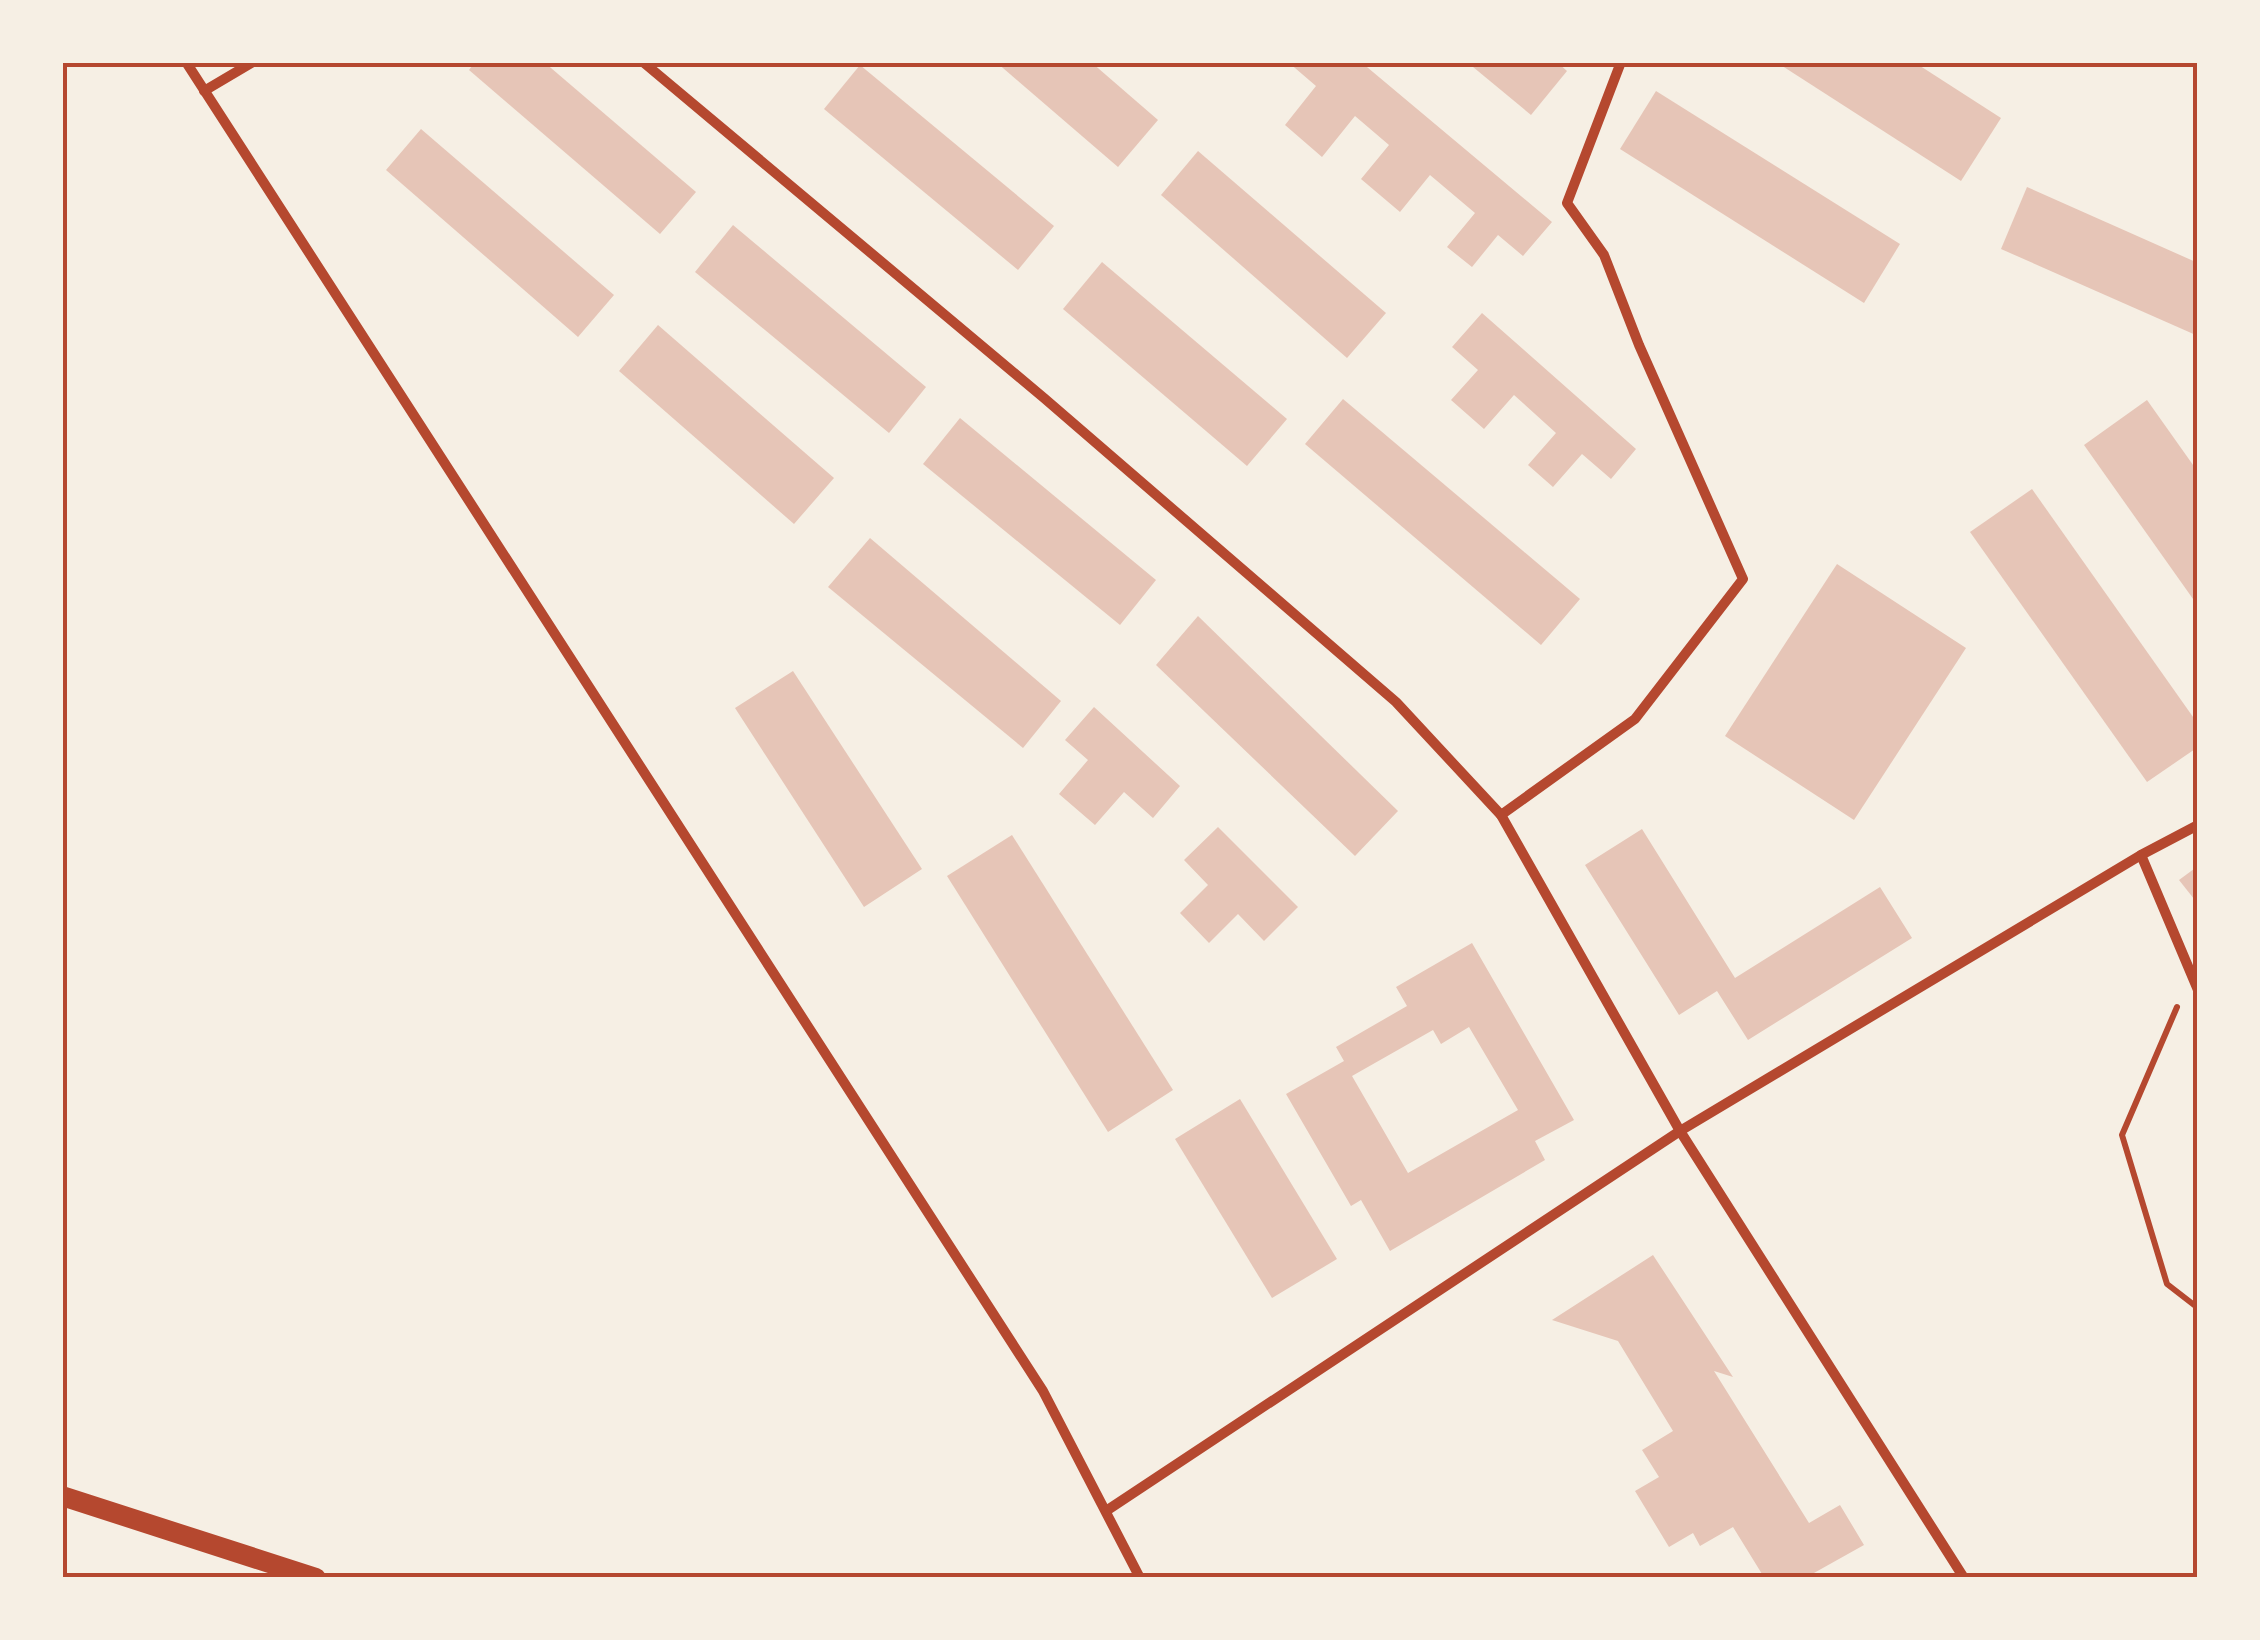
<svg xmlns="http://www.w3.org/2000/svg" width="2260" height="1640" font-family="Quicksand,sans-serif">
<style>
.building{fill:#e6c5b7;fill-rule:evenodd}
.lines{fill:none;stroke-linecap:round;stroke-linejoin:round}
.path{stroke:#b5482f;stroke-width:6}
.minor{stroke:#b5482f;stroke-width:10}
.secondary{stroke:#b5482f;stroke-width:20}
.neatline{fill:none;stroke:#b5482f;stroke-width:4}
</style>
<rect width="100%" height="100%" fill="#f6efe4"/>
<g class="building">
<polygon points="475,62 544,62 696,192 660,234 469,70"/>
<polygon points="996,62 1091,62 1158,120 1118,167"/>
<polygon points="1288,62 1361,62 1552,222 1523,256 1498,235 1472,267 1447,247 1475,213 1430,175 1400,212 1361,179 1389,145 1355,116 1322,157 1285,125 1316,86"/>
<polygon points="1467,62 1557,62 1567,71 1531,115"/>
<polygon points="1776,62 1914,62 2001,118 1961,181"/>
<polygon points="860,65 1054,226 1018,270 824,109"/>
<polygon points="1656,91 1900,244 1864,303 1620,149"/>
<polygon points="421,129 614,295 578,337 386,170"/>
<polygon points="1198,151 1386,313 1347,358 1161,195"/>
<polygon points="2027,187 2198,263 2198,336 2001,249"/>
<polygon points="733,225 926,387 889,433 695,272"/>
<polygon points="1102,262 1287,419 1247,466 1063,309"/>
<polygon points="1482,313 1636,449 1611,479 1582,454 1553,487 1528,465 1556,433 1514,395 1484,429 1451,400 1478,370 1452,347"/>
<polygon points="658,325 834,478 794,524 619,371"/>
<polygon points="1343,399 1580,599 1541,645 1305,444"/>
<polygon points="2147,400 2198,472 2198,606 2084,445"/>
<polygon points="960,418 1156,580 1120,625 923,464"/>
<polygon points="2032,489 2198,724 2198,747 2147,782 1970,532"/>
<polygon points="870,538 1061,701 1023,748 828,587"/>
<polygon points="1837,564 1966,648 1854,820 1725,736"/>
<polygon points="1198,616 1398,811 1355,856 1156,665"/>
<polygon points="793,671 922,869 864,907 735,708"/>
<polygon points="1094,707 1180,786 1153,818 1124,792 1095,825 1059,794 1088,760 1065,740"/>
<polygon points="1218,827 1298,907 1264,941 1238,914 1209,943 1180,913 1208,885 1184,860"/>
<polygon points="1642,829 1735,978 1880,887 1912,938 1748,1040 1717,991 1679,1015 1585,865"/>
<polygon points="1012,835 1173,1090 1108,1132 947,876"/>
<polygon points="2198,866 2198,904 2179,880"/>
<path d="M1472 943 1574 1120 1535 1141 1545 1160 1390 1251 1361 1200 1351 1206 1286 1094 1344 1061 1336 1047 1407 1006 1396 987ZM1469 1027 1518 1110 1408 1173 1352 1076 1433 1030 1441 1044Z"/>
<polygon points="1240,1099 1337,1259 1272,1298 1175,1139"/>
<polygon points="1653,1255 1733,1377 1714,1371 1809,1523 1840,1505 1864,1545 1805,1578 1762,1574 1733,1527 1700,1546 1693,1533 1669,1547 1635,1491 1659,1477 1642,1450 1673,1431 1618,1341 1552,1320"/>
</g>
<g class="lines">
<polyline class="path" points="2177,1007 2122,1135 2167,1284 2198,1308"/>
<g class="minor">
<polyline points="186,62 1043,1391 1140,1578"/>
<polyline points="643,62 1044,398 1396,702 1501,815 1680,1131 1964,1578"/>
<polyline points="204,91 253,62"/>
<polyline points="1501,815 1635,719 1743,579 1639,345 1604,255 1567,203 1621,62"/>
<polyline points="2141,855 2198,990"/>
<polyline points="1106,1511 1680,1131 2141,855 2198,825"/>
</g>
<polyline class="secondary" points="62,1496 316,1578"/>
</g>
<rect width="2260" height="1640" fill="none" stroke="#f6efe4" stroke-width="130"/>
<rect x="65" y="65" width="2130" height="1510" class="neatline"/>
</svg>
